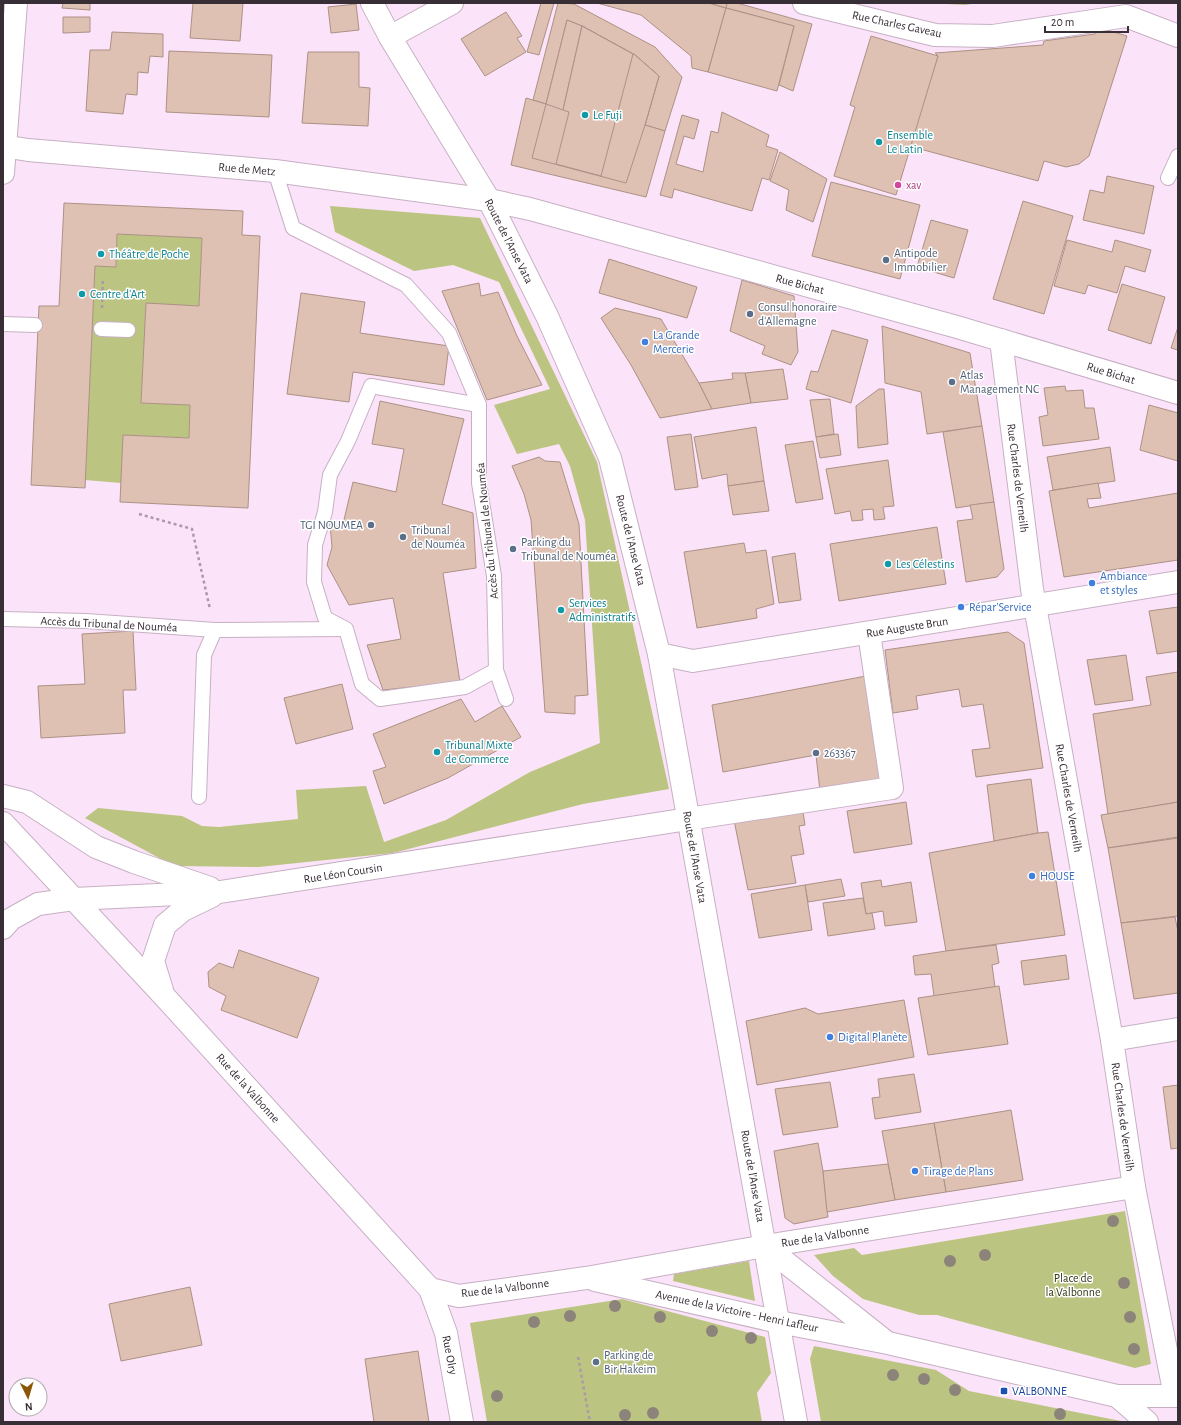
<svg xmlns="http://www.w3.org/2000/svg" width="1181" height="1425" font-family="'Alegreya Sans',sans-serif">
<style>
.green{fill:#bbc480}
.building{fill:#dfc1b4;stroke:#ac9184}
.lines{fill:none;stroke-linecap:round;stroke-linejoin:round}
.service-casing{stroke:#c7b0c4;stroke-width:16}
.minor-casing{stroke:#c7b0c4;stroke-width:24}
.tertiary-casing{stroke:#c7b0c4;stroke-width:24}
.primary-casing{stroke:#c7b0c4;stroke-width:24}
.path{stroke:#aa99a9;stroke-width:2.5;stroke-dasharray:3 3;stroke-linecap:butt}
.service{stroke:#fff;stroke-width:14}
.minor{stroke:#fff;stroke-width:22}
.tertiary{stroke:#fff;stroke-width:22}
.primary{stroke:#fff;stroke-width:22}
.tree{fill:#8c847a}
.culture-dot{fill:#0f9aa8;stroke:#fff;stroke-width:1.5}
.hotel-dot{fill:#d1479c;stroke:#fff;stroke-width:1.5}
.service-dot{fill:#5c6f8a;stroke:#fff;stroke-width:1.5}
.shop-dot{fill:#3f7fe0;stroke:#fff;stroke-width:1.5}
.transit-dot{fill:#1a4fb4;stroke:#fff;stroke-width:1.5}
.labels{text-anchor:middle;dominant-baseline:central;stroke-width:3;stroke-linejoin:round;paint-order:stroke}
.street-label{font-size:12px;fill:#372e36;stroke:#fff}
.culture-label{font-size:12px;fill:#0d838f;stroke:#fff;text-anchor:start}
.hotel-label{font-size:12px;fill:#b23c85;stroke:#fff;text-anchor:start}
.service-label{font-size:12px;fill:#4e5e75;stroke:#fff;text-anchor:start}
.shop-label{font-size:12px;fill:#366cbe;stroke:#fff;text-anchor:start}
.park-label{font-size:12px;fill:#323613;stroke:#fff}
.transit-label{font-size:12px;fill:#164399;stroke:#fff;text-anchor:start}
</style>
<rect width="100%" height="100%" fill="#fbe3f9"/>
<g class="green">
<polygon points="928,3 978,3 965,5"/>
<polygon points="330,206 480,218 597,462 669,789 583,804 393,853 259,867 174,866 85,818 98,808 182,816 202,826 219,827 298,819 296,790 366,786 384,842 446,820 530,772 600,743 585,520 570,466 559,444 517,454 494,405 550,389 499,282 453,265 414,271 335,232"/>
<polygon points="117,234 202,238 199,306 146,304 141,403 190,405 189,438 123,435 121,483 85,480 95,266 116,267"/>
<polygon points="1125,1211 1151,1364 1135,1368 937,1315 919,1315 863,1299 833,1276 814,1255 854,1248 862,1255"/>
<polygon points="749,1261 755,1301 673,1281 674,1274"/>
<polygon points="622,1299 765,1337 771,1373 757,1393 762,1422 487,1422 470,1323"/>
<polygon points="814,1346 936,1370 969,1391 1126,1422 821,1422 810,1359"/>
</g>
<g class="building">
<polygon points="63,3 90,3 90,10 62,8"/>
<polygon points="193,3 243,3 240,41 190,38"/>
<polygon points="541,3 554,3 539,55 527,52"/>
<polygon points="558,3 574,4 655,47 682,77 665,131 645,125 659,76 635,55 582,26 567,20 546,104 533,100"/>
<polygon points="597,3 709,3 726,8 708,72 692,68 691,56 641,15"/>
<polygon points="709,3 727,3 726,8"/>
<polygon points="727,3 737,3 812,24 793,91 779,85 794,26 726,8"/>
<polygon points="356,4 359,30 331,33 328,7"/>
<polygon points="726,8 794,26 777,91 708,72"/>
<polygon points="506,12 522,36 517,38 526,52 485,76 461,39"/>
<polygon points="63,17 90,17 90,32 63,33"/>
<polygon points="567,20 582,26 635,55 659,76 645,125 665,131 646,197 511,165 526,98 546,104"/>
<polygon points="582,26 635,55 659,76 645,125 626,183 532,158 546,104 563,110"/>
<polygon points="582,26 633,54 601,176 556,164 569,112 563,110"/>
<polygon points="1097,27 1127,36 1089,156 1079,164 1066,167 1044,161 1038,181 909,146 938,56 935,53 1043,45 1044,41 1095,34"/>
<polygon points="112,32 163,34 163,57 150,56 148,73 138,72 137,95 126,94 123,114 86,111 90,50 110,50"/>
<polygon points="871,36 938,56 896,195 834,176 855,107 850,105"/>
<polygon points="169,51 272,55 269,117 166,112"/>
<polygon points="308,52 359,52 359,87 370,88 368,126 302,123"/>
<polygon points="722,112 769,135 766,146 778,150 769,180 762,178 752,211 674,189 672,198 660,195 682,115 699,120 694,139 684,136 676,164 703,172 711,131 718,133"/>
<polygon points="780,152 827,179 813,222 786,210 789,190 770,181"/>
<polygon points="1107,176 1154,186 1144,234 1083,220 1090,190 1104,193"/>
<polygon points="831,182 920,205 900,279 812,256"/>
<polygon points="1023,201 1073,216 1044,314 993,299"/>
<polygon points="64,203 243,211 242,235 260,236 248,508 120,502 123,435 189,438 190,405 141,403 146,303 199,306 202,238 117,234 116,267 95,266 85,488 31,485 39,306 59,306"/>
<polygon points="931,220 968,230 954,278 917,267"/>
<polygon points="1067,240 1112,252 1115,240 1151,250 1145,272 1125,266 1117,293 1088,285 1085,294 1054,286"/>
<polygon points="609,259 697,287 687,318 599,293"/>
<polygon points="742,280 794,296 798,352 791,365 762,354 765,346 730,331"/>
<polygon points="479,283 481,296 498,292 517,336 542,385 487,400 442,291"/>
<polygon points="1122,284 1165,297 1151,344 1108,330"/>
<polygon points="301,293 365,302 360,333 449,346 444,385 353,372 349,402 287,394"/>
<polygon points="615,308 661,319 699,383 712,409 660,418 631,365 601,318"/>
<polygon points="882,326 970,353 982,426 927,434 921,392 885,383"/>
<polygon points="1178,327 1178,350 1171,348"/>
<polygon points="832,330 868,340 851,403 806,389 811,371 818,372"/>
<polygon points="783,369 788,399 751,403 745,373"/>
<polygon points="732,373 745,373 751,403 712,409 699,383 733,379"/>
<polygon points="1065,386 1066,391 1083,390 1085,408 1094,408 1099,439 1043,446 1039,417 1048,415 1044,388"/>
<polygon points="879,389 884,389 888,444 858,448 856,406"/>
<polygon points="830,399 834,434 816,437 810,400"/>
<polygon points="380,401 464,419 442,504 473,513 476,568 443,573 460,682 383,690 367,645 401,639 393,598 349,605 327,565 332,547 330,524 342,528 353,482 396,492 404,449 372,444"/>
<polygon points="1149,405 1178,413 1178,461 1140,450"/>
<polygon points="982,426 994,502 956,508 943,432"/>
<polygon points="756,427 764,481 728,486 727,474 702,479 694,437"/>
<polygon points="691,434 698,487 675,490 667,437"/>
<polygon points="838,434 841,455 820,458 816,437"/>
<polygon points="813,441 823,499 796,503 785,445"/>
<polygon points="1110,447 1115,481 1053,490 1047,457"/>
<polygon points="539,457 545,461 560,462 579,524 588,695 575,696 575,714 545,712 531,520 524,494 512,466"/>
<polygon points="888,460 894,506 883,507 885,519 874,520 873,509 862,510 863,520 852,521 850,511 835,514 826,469"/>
<polygon points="764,481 769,511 733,515 728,486"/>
<polygon points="1098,483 1101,498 1087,499 1089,508 1178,493 1178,560 1064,577 1049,491"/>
<polygon points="994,502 1004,569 997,577 966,582 957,521 973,519 970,505"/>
<polygon points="937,527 946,584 839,601 830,544"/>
<polygon points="744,543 746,553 766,550 774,604 756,609 757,618 697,628 684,552"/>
<polygon points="795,553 801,600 779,603 772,557"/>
<polygon points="1178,607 1178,651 1157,654 1149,611"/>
<polygon points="133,631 136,690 123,690 125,733 41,738 38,686 85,684 82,634"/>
<polygon points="1008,632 1024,643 1043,768 976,777 972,750 990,748 983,704 962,707 959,689 916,696 918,709 893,713 885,650"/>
<polygon points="1126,655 1133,700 1095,705 1087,660"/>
<polygon points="1178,672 1178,802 1108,814 1093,714 1151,705 1146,677"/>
<polygon points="866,676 883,782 820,791 816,755 723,772 712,705"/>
<polygon points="342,684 353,729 296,744 284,698"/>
<polygon points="461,699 475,722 502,706 521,737 448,778 384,804 373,771 386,767 373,734"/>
<polygon points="1031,779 1038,833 994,841 987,785"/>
<polygon points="906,802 912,844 854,853 847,811"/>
<polygon points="1178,802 1178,837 1108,848 1101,815"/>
<polygon points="802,805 805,825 799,826 804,854 791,856 796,883 748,890 733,815"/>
<polygon points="1048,832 1065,935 946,951 929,853 1038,833"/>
<polygon points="1178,838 1178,916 1121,923 1108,848"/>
<polygon points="841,879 845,896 808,902 805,885"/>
<polygon points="881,880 882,887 911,882 917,922 885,926 883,911 866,914 861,883"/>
<polygon points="805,885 812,930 759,938 751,894"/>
<polygon points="863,898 866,914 872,913 875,929 828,936 823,903"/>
<polygon points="1175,917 1178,932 1178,993 1134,999 1121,923"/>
<polygon points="996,945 999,963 992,965 995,987 934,996 931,974 915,975 913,956 946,951"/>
<polygon points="239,950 319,978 297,1038 221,1010 226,996 209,987 208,972 219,963 233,968"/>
<polygon points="1066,955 1069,979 1024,985 1021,961"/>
<polygon points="999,986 1008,1044 928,1055 918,998"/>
<polygon points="904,1000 914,1057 757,1085 746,1021 805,1008 818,1014"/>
<polygon points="914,1074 921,1112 875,1119 872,1098 880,1097 878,1079"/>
<polygon points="830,1082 838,1127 783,1135 775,1089"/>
<polygon points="1178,1085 1178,1148 1171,1149 1163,1087"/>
<polygon points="1011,1110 1023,1180 946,1192 934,1123"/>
<polygon points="934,1123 946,1192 895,1200 882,1131"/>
<polygon points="818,1143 823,1171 828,1217 794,1224 785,1218 774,1151"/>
<polygon points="888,1164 895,1200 827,1212 823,1171"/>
<polygon points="190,1287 202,1345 121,1361 109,1304"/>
<polygon points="418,1351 429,1422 374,1422 365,1359"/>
</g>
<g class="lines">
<g class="service-casing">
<g id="service">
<polyline points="275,171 293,228 406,285 449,333 479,405 479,483 494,576 496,670 506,699"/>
<polyline points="1168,178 1178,156"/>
<polyline points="3,324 35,325"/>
<polyline points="101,329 128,330"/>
<polyline points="479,405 371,386 348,441 330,475 325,512 315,545 314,582 325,618 346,629 362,684 380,699 465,687 496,670"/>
<polyline points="3,619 86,621 215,630 343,629"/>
<polyline points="199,797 204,655 215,630"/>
</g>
</g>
<g class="minor-casing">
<g id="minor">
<polyline points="804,3 935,35 993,36 1126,16 1178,36"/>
<polyline points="390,37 452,3"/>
<polyline points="3,146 28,150 275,171 489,200"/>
<polyline points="688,819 892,788 869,633"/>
<polyline points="1112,1040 1134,1187 1175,1396"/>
<polyline points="765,1246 1134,1187"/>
</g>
</g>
<g class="tertiary-casing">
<g id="tertiary">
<polyline points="489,200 530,209 957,327 1178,393"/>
<polyline points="1001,340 1032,589 1112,1040 1178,1029"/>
<polyline points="659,654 693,661 1178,582"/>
</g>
</g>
<g class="primary-casing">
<g id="primary">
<polyline points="372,3 390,37 489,200 547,316 610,458 659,654 796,1422"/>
<polyline points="3,173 16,3"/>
<polyline points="3,796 27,802 96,847 134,862 210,888"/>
<polyline points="3,823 164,996 430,1289 459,1296 586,1278 765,1246"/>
<polyline points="3,928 11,919 38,904 74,899 220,892 688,819"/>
<polyline points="162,990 153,961 165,925 183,910 212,896"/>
<polyline points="765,1246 885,1341"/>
<polyline points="595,1280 779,1322 888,1343 1117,1396 1178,1396"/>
<polyline points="430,1289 446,1333 462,1422"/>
<polyline points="1117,1396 1147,1422"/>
</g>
</g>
<g class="path">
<polyline points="102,308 103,278"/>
<polyline points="139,514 192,529 210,609"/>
<polyline points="578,1357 590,1422"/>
</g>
<use href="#service" class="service"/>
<use href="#minor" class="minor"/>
<use href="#tertiary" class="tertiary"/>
<use href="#primary" class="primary"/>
</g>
<g class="tree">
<circle cx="1113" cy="1221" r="6"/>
<circle cx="985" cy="1255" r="6"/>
<circle cx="950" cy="1261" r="6"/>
<circle cx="1124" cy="1283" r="6"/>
<circle cx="615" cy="1306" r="6"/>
<circle cx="570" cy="1316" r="6"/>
<circle cx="660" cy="1317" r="6"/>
<circle cx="1130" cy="1317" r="6"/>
<circle cx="534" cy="1322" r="6"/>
<circle cx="712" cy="1331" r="6"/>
<circle cx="751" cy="1338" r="6"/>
<circle cx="1134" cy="1349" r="6"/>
<circle cx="893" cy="1375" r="6"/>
<circle cx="924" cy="1379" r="6"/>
<circle cx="955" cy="1390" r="6"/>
<circle cx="497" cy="1396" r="6"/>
<circle cx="653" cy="1413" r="6"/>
<circle cx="1060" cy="1414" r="6"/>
<circle cx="625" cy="1415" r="6"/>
</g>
<g class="culture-dot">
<circle cx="585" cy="115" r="4"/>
<circle cx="879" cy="142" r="4"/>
<circle cx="101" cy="254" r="4"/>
<circle cx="82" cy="294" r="4"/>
<circle cx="888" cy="564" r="4"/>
<circle cx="561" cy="610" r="4"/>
<circle cx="437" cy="752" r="4"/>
</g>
<circle class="hotel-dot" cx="898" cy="185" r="4"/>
<g class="service-dot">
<circle cx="886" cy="260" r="4"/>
<circle cx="750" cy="314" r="4"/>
<circle cx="952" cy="382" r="4"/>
<circle cx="371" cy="525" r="4"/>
<circle cx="403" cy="537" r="4"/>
<circle cx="513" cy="549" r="4"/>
<circle cx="816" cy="753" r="4"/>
<circle cx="596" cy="1362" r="4"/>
</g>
<g class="shop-dot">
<circle cx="645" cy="342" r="4"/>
<circle cx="1092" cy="583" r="4"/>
<circle cx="961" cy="607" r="4"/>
<circle cx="1032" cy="876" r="4"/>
<circle cx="830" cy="1037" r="4"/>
<circle cx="915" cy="1171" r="4"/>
</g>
<rect class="transit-dot" x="1000" y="1387" width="8" height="8" rx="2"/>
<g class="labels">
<g class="street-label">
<text transform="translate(897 24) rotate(12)">Rue Charles Gaveau</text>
<text transform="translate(247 169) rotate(5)">Rue de Metz</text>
<text transform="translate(509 241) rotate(63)">Route de l'Anse Vata</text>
<text transform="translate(800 284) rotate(15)">Rue Bichat</text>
<text transform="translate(1111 373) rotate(17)">Rue Bichat</text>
<text transform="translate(1018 478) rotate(83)">Rue Charles de Verneilh</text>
<text transform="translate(487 531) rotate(-96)">Accès du Tribunal de Nouméa</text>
<text transform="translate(631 540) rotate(76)">Route de l'Anse Vata</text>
<text transform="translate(109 624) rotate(3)">Accès du Tribunal de Nouméa</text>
<text transform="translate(907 627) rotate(-9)">Rue Auguste Brun</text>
<text transform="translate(1069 798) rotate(80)">Rue Charles de Verneilh</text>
<text transform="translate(695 857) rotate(80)">Route de l'Anse Vata</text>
<text transform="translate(343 873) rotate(-9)">Rue Léon Coursin</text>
<text transform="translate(248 1088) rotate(48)">Rue de la Valbonne</text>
<text transform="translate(1123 1117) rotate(82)">Rue Charles de Verneilh</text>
<text transform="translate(753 1176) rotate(80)">Route de l'Anse Vata</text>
<text transform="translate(825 1236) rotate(-9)">Rue de la Valbonne</text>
<text transform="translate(505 1288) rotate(-7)">Rue de la Valbonne</text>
<text transform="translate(737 1311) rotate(12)">Avenue de la Victoire - Henri Lafleur</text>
<text transform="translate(450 1355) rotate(79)">Rue Olry</text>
</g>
<g class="culture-label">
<text x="593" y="115">Le Fuji</text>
<text x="887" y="135">Ensemble<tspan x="887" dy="14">Le Latin</tspan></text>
<text x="109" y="254">Théâtre de Poche</text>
<text x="90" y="294">Centre d'Art</text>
<text x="896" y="564">Les Célestins</text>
<text x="569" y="603">Services<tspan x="569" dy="14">Administratifs</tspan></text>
<text x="445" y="745">Tribunal Mixte<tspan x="445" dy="14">de Commerce</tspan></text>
</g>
<g class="hotel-label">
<text x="906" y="185">xav</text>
</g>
<g class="service-label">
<text x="894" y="253">Antipode<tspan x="894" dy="14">Immobilier</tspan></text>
<text x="758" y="307">Consul honoraire<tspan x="758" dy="14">d'Allemagne</tspan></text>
<text x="960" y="375">Atlas<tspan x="960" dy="14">Management NC</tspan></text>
<text x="363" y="525" text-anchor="end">TGI NOUMEA</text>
<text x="411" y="530">Tribunal<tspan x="411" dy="14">de Nouméa</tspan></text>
<text x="521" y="542">Parking du<tspan x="521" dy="14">Tribunal de Nouméa</tspan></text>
<text x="824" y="753">263367</text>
<text x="604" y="1355">Parking de<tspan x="604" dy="14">Bir Hakeim</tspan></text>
</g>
<g class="shop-label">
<text x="653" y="335">La Grande<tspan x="653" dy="14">Mercerie</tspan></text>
<text x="1100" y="576">Ambiance<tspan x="1100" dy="14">et styles</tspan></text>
<text x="969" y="607">Répar'Service</text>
<text x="1040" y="876">HOUSE</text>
<text x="838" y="1037">Digital Planète</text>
<text x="923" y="1171">Tirage de Plans</text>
</g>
<g class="park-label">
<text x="1073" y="1278">Place de<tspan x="1073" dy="14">la Valbonne</tspan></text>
</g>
<g class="transit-label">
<text x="1012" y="1391">VALBONNE</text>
</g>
</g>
<rect width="1181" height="1425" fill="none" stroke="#372e36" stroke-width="8"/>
<g transform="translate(28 1397) rotate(175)"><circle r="19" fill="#ffffff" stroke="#afabaf"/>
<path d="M0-3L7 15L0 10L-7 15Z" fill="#8b5705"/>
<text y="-6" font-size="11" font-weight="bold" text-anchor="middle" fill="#372e36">N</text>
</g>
<path d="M1045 26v6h83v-6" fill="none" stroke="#372e36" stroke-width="2"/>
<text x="1051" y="26" font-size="12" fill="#372e36" stroke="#ffffff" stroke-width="3" paint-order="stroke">20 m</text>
</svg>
